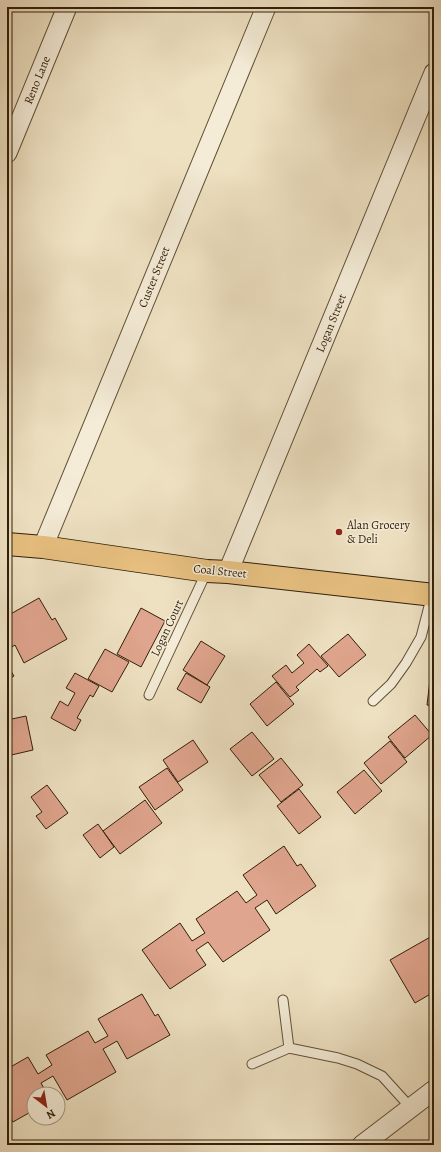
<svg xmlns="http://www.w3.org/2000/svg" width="441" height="1152" font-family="Alegreya,serif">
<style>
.building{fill:#e0a58e;stroke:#311e09}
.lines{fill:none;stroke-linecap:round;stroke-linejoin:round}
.service-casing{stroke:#604f37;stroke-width:11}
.minor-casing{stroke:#604f37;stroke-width:21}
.primary-casing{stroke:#311e09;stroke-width:24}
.service{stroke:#f4ecd7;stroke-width:9}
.minor{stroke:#f4ecd7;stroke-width:19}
.primary{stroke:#e7c081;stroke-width:22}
.poi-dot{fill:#8f2418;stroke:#f4ecd7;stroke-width:1.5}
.labels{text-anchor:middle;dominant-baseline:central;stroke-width:3;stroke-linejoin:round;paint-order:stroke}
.street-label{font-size:12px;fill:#311e09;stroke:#f4ecd7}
.poi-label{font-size:12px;fill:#311e09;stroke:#f4ecd7;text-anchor:start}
</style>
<rect width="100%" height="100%" fill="#eee1c2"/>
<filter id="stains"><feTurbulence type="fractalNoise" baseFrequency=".005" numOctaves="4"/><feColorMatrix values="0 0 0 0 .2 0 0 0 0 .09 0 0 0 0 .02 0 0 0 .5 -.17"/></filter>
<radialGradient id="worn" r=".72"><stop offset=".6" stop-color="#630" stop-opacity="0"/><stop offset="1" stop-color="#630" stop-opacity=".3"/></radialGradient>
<g class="building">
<polygon points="39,598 52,620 55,618 67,639 24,663 15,645 7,650 7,616"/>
<polygon points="141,608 165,621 141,667 117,654"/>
<polygon points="348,634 366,655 339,677 321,656"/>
<polygon points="201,641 225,656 207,685 183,670"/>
<polygon points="309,644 328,666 320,672 317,669 296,687 299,690 290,697 272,676 286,665 292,673 304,663 297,655"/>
<polygon points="105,649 129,662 112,692 88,679"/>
<polygon points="7,665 14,676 7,680"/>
<polygon points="431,672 434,672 434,706 427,705"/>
<polygon points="75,673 99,686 93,697 90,695 77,718 81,720 75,731 51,718 60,701 68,706 75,693 66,688"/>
<polygon points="186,673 210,687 201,703 177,689"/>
<polygon points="276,682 294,704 267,726 250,704"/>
<polygon points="415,715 432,735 405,758 388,737"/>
<polygon points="26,716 33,750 7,756 7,720"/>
<polygon points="252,732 274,759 252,776 230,749"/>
<polygon points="193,740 208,762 178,782 163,760"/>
<polygon points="390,741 407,762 381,784 364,763"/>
<polygon points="281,758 303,785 281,802 259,775"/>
<polygon points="167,768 183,790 155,810 139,787"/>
<polygon points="364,770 382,791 355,814 337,792"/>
<polygon points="47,785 68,813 46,829 36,816 42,812 31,797"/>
<polygon points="299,789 321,817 299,834 277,806"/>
<polygon points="145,800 162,823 120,854 103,831"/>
<polygon points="98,824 114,847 100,858 83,835"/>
<polygon points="284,846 297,866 301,864 316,886 276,914 267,900 255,908 270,930 223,962 208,942 196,950 206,965 170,989 142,950 180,923 192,941 205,933 196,919 237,891 246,903 257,895 243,875"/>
<polygon points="432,936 434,939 434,992 415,1003 390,960"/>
<polygon points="142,994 155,1016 158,1014 170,1035 127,1059 117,1041 103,1049 116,1072 67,1100 53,1076 41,1083 47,1094 34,1094 34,1110 13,1122 7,1111 7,1069 28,1057 38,1074 52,1065 46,1055 88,1031 95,1043 108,1036 98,1019"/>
</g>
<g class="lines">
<g class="service-casing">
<g id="service">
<polyline points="149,695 207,571"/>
<polyline points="373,701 391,684 406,663 421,637 432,595"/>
<polyline points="283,1000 289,1048"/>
<polyline points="252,1064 289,1048 338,1058 357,1064 382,1076 411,1108"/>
</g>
</g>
<g class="minor-casing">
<g id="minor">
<polyline points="7,153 67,7"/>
<polyline points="43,547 266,7"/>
<polyline points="228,572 434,73"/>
<polyline points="362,1145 434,1090"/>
</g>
</g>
<g class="primary-casing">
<polyline id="primary" points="7,544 43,547 207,571 228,572 434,595"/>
</g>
<use href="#service" class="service"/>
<use href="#minor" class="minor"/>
<use href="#primary" class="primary"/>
</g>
<circle class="poi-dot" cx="339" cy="532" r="4"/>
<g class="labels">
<g class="street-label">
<text transform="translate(37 80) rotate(-68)">Reno Lane</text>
<text transform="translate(154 277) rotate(-68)">Custer Street</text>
<text transform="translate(331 323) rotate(-68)">Logan Street</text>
<text transform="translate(220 571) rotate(6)">Coal Street</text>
<text transform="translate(167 628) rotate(-65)">Logan Court</text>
</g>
<g class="poi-label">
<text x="347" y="525">Alan Grocery<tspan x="347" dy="14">&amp; Deli</tspan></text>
</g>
</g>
<rect width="441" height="1152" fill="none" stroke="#eee1c2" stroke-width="24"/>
<rect x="8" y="8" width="425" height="1136" fill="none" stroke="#311e09" stroke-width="2"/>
<rect x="12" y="12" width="417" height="1128" fill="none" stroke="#311e09"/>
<g transform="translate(46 1106) rotate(149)"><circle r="19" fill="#f4ecd7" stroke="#a69a85"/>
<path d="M0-3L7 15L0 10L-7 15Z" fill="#8f2418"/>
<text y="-6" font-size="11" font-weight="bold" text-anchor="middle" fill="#311e09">N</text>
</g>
<rect width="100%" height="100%" filter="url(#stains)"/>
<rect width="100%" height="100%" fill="url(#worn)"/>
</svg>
